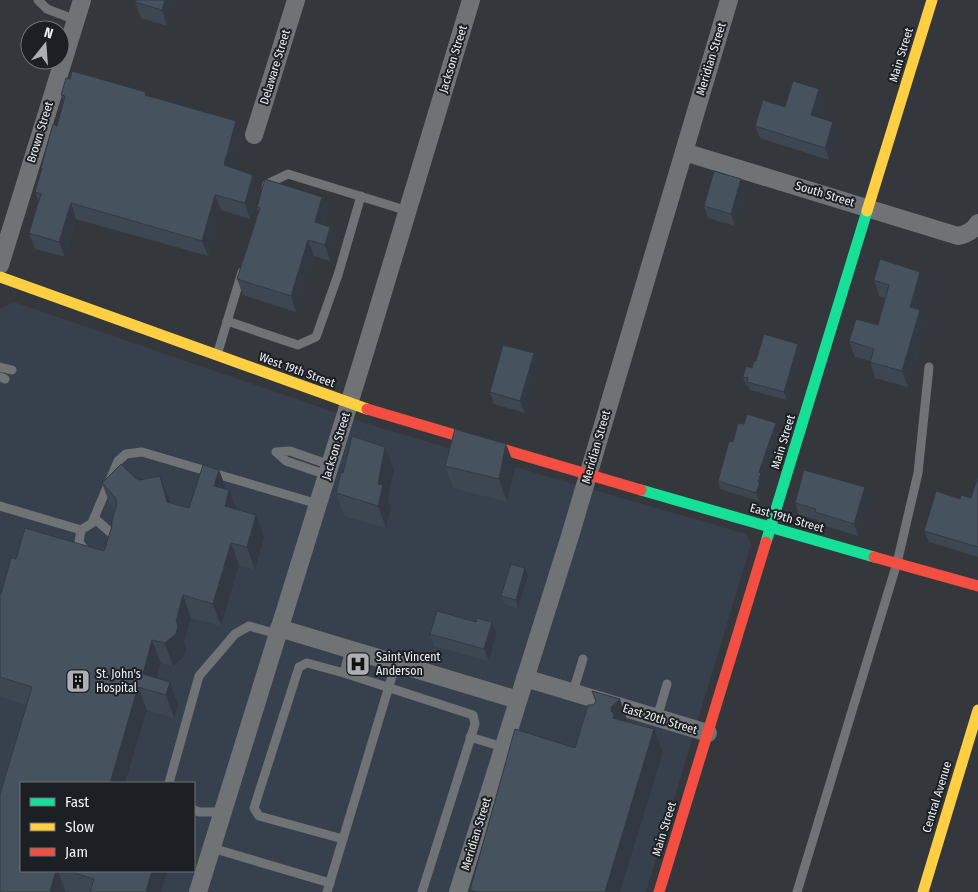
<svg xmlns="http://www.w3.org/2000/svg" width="978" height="892" font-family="'Fira Sans Condensed',sans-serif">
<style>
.built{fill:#37414d;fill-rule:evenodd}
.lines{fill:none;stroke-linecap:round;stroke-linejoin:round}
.lane{stroke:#707376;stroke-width:9}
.street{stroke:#707376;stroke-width:18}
.fast{stroke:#16e098;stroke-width:11}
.slow{stroke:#ffcf43;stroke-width:11}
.jam{stroke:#f24e42;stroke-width:11}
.wall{fill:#3d4752}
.shaded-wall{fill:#323942}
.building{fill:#47525f;stroke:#323942}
.labels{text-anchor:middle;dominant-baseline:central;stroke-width:4;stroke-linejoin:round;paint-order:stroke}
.street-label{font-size:12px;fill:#ecf0f5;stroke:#1c1f23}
.poi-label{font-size:12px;fill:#ecf0f5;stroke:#1c1f23;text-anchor:start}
</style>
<rect width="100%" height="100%" fill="#34383c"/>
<path class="built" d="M14 302 380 428 746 534 751 544 646 892H0V309ZM21 783H194V871H21Z"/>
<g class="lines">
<g class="lane">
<polyline points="38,0 47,9 76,20"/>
<polyline points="266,190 267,184 288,174 408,211"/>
<polyline points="227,321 298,345 316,337 338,275 361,196"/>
<polyline points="217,355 242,272"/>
<polyline points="0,367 12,370"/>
<polyline points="0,377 5,379"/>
<polyline points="327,475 286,461 276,452 290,451 330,465"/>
<polyline points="0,506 81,530 92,523 118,461 126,454 142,452 318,504"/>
<polyline points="94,518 110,532 114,537"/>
<polyline points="81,530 79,542 88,554"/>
<polyline points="350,649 344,673 473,715 475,724 422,892"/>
<polyline points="573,692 583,659"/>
<polyline points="657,718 667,684"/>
<polyline points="470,737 503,747"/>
<polyline points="169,783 199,676 235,634 249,626 277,634"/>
<polyline points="194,810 199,812 222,812"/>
<polyline points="343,839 259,816 254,808 299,667 307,663 344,673"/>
<polyline points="212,848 330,883"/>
<polyline points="327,892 396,663"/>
<polyline points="797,892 897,563 918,473 929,367"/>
</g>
<g class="street">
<polyline points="254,135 296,0"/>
<path d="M684 152 958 236C967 234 973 231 978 223"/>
<polyline points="0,265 82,0"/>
<polyline points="279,628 518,700"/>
<polyline points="525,678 708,733"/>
<polyline points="198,892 365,352 471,0"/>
<polyline points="458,892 570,536 729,0"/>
</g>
<g class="fast">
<polyline points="641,490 874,557"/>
<polyline points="766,542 867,211"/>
</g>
<g class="slow">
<polyline points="867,211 932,0"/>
<polyline points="0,277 367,409"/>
<polyline points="923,892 978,710"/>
</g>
<g class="jam">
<polyline points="367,409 641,490"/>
<polyline points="874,557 978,586"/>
<polyline points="659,892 766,542"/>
</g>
</g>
<g class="wall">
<polygon points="176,0 167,26 141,18 135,2"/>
<polygon points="819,89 824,101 818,118 837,134 829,160 760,138 755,126 785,107"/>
<polygon points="61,95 147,96 242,137 233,169 258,191 250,219 221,210 208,256 76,219 65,257 35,249 29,233 38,201 35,192 42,170 41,168 57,126 64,101"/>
<polygon points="746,191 735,226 708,218 704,206"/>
<polygon points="322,197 328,212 324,225 330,227 336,242 330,261 314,256 296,312 243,295 237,279 258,212 257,207"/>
<polygon points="920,272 926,287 919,309 926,325 908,387 875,378 870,361 855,357 849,341 878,325 885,298 879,296 874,280"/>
<polygon points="798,344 801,352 787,400 750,390 749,386 746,385 743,377 752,368 756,361"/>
<polygon points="538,365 525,413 494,404 490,392"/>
<polygon points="744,424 778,431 763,478 764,481 762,487 763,490 759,501 720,489 718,481 733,442"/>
<polygon points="445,466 515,467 507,502 453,488"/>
<polygon points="219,470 226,489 236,509 264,538 255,570 239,565 221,626 191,618 184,642 186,648 184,657 173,666 161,663 156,678 178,705 174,718 147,710 21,871 167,871 161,892 71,892 65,890 0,892 27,705 0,697 0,594 1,594 16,559 104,551 112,526 115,511 110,505 102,483 135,478 169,498 170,502 189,508"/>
<polygon points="394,470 388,499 391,508 386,528 344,516 336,493 343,473"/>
<polygon points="978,476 978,557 929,542 924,531 960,499 971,498"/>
<polygon points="865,487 869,499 858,536 819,524 818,520 799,515 795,503"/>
<polygon points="528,576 518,608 504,604 501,596"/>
<polygon points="430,634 496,634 489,661 434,646"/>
</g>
<g class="shaded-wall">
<polygon points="165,0 176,0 167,26 162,10"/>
<polygon points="819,89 824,101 815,127 811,115"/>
<polygon points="236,121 242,137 230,181 224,165"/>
<polygon points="833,122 837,134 829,160 825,148"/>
<polygon points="253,175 258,191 250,219 245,203"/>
<polygon points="741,179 746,191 735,226 731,214"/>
<polygon points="215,195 221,210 208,256 202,241"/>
<polygon points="322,197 328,212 320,237 315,222"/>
<polygon points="71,203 76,219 65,257 59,242"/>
<polygon points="330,227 336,242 330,261 325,245"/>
<polygon points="308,240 314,256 296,312 291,296"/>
<polygon points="920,272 926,287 916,322 910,307"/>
<polygon points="920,310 926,325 908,387 902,371"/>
<polygon points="798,344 801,352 787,400 784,392"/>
<polygon points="534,353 538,365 525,413 520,401"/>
<polygon points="776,423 778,431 763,478 764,481 762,487 763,490 759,501 756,493 759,472"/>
<polygon points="506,444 515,467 507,502 499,479"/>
<polygon points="385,447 394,470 388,499 391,508 386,528 378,506 378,484"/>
<polygon points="219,470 227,492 214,486"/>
<polygon points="160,476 169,498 175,524 167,502"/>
<polygon points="865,487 869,499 858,536 854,524"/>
<polygon points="229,490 238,513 225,506"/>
<polygon points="256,515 264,538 255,570 247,547"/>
<polygon points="231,543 239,565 221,626 213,604"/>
<polygon points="525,568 528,576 518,608 516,600"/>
<polygon points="183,595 191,618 184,642 186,648 184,657 173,666 165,643 176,621"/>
<polygon points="492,622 496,634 489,661 484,649"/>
<polygon points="152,640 161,663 153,691 143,674"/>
<polygon points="170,682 178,705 174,718 166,695"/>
<polygon points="138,687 147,710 125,783 110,783"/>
<polygon points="620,699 628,722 620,729 613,717 611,711 611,707"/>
<polygon points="654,729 663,752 620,892 605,892"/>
<polygon points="56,871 58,871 65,890 65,892 50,892"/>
<polygon points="152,871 167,871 161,892 146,892"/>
</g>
<g class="building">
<polygon points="136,0 165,0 162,10 135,2"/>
<polygon points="72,71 146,92 145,95 236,121 224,165 253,175 245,203 215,195 202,241 71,203 59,242 29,233 41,194 35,192 42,168 41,168 53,124 57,126 65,96 61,95 66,78 70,79"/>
<polygon points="793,81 819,89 811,115 833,122 825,148 755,126 763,100 785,107"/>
<polygon points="714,171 741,179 731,214 704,206"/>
<polygon points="265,179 322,197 315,222 330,227 325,245 308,240 291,296 237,279 260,208 257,207"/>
<polygon points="880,259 920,272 910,307 920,310 902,371 870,362 874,349 849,341 856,319 878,325 889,285 874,280"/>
<polygon points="764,334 798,344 784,392 747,382 748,378 743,377 746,366 752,368 754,361 756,361"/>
<polygon points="503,345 534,353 520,401 490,392"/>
<polygon points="747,414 776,423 759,472 761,473 758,482 760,482 756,493 718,481 729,441 733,442 738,423 744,424"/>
<polygon points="455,429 506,444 499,479 445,466"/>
<polygon points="352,436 385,447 378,484 383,485 378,506 336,493 341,472 343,473"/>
<polygon points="121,464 135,478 140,480 160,476 167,502 189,508 203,465 219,470 214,486 229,490 225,506 256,515 247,547 231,543 213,604 183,595 176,621 178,626 176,634 165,643 152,640 143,674 170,682 166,695 138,687 110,783 21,783 21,871 56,871 50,892 0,892 0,794 32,687 0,677 0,594 1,594 11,558 16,559 25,528 104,551 112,526 112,520 117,504 115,497 102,483"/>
<polygon points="804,470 865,487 854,524 815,512 816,509 795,503"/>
<polygon points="978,476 978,547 924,531 936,491 960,499 961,495 971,498"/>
<polygon points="511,564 525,568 516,600 501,596"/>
<polygon points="437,611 476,622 477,618 492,622 484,649 430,634"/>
<polygon points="592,691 620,699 611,707 611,711 614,714 613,718 654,729 605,892 477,892 470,890 515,729 575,748 588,705 593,705 596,701"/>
<polygon points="68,871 152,871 146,892 90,892 94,879"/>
</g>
<defs>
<g id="hospital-square" transform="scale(1.25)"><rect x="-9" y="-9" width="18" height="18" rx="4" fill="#acb0b4" stroke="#1c1f23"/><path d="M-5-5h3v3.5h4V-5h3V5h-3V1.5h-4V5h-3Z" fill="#111"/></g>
<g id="building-square" transform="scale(1.25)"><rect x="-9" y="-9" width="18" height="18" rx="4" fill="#acb0b4" stroke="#1c1f23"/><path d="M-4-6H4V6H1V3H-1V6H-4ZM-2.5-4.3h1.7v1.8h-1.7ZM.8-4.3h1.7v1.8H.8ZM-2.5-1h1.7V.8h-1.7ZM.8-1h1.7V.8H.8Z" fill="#111"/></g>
</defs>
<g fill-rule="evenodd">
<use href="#hospital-square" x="358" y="664"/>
<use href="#building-square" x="78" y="681"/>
</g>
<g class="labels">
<g class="street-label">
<text transform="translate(901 55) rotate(-73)">Main Street</text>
<text transform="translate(453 59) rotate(-73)">Jackson Street</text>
<text transform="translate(711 59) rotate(-73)">Meridian Street</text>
<text transform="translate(275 67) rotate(-73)">Delaware Street</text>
<text transform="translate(40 132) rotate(-73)">Brown Street</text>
<text transform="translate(825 194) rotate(17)">South Street</text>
<text transform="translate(297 370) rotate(20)">West 19th Street</text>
<text transform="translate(783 442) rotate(-73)">Main Street</text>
<text transform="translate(336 446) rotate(-73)">Jackson Street</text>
<text transform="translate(596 447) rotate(-74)">Meridian Street</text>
<text transform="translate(787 518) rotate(16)">East 19th Street</text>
<text transform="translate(660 719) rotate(17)">East 20th Street</text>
<text transform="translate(937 797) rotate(-73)">Central Avenue</text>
<text transform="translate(664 829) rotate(-73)">Main Street</text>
<text transform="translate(476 834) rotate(-73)">Meridian Street</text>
</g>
<g class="poi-label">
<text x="376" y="657">Saint Vincent<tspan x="376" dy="14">Anderson</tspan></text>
<text x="96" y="674">St. John's<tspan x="96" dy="14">Hospital</tspan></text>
</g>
</g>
<rect x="20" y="782" width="175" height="90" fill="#1c1f23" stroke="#6f7377"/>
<rect x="30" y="798" width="25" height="8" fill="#16e098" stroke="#6f7377"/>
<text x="65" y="807" font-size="15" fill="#ecf0f5">Fast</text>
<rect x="30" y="823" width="25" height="8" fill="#ffcf43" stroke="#6f7377"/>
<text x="65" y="832" font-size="15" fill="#ecf0f5">Slow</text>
<rect x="30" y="848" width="25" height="8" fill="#f24e42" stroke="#6f7377"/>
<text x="65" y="857" font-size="15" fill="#ecf0f5">Jam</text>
<g transform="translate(45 45) rotate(17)"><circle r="24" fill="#1c1f23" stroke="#6f7377"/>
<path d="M0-4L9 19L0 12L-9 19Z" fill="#acb0b4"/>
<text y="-8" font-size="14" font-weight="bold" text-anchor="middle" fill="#ecf0f5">N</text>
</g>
</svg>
